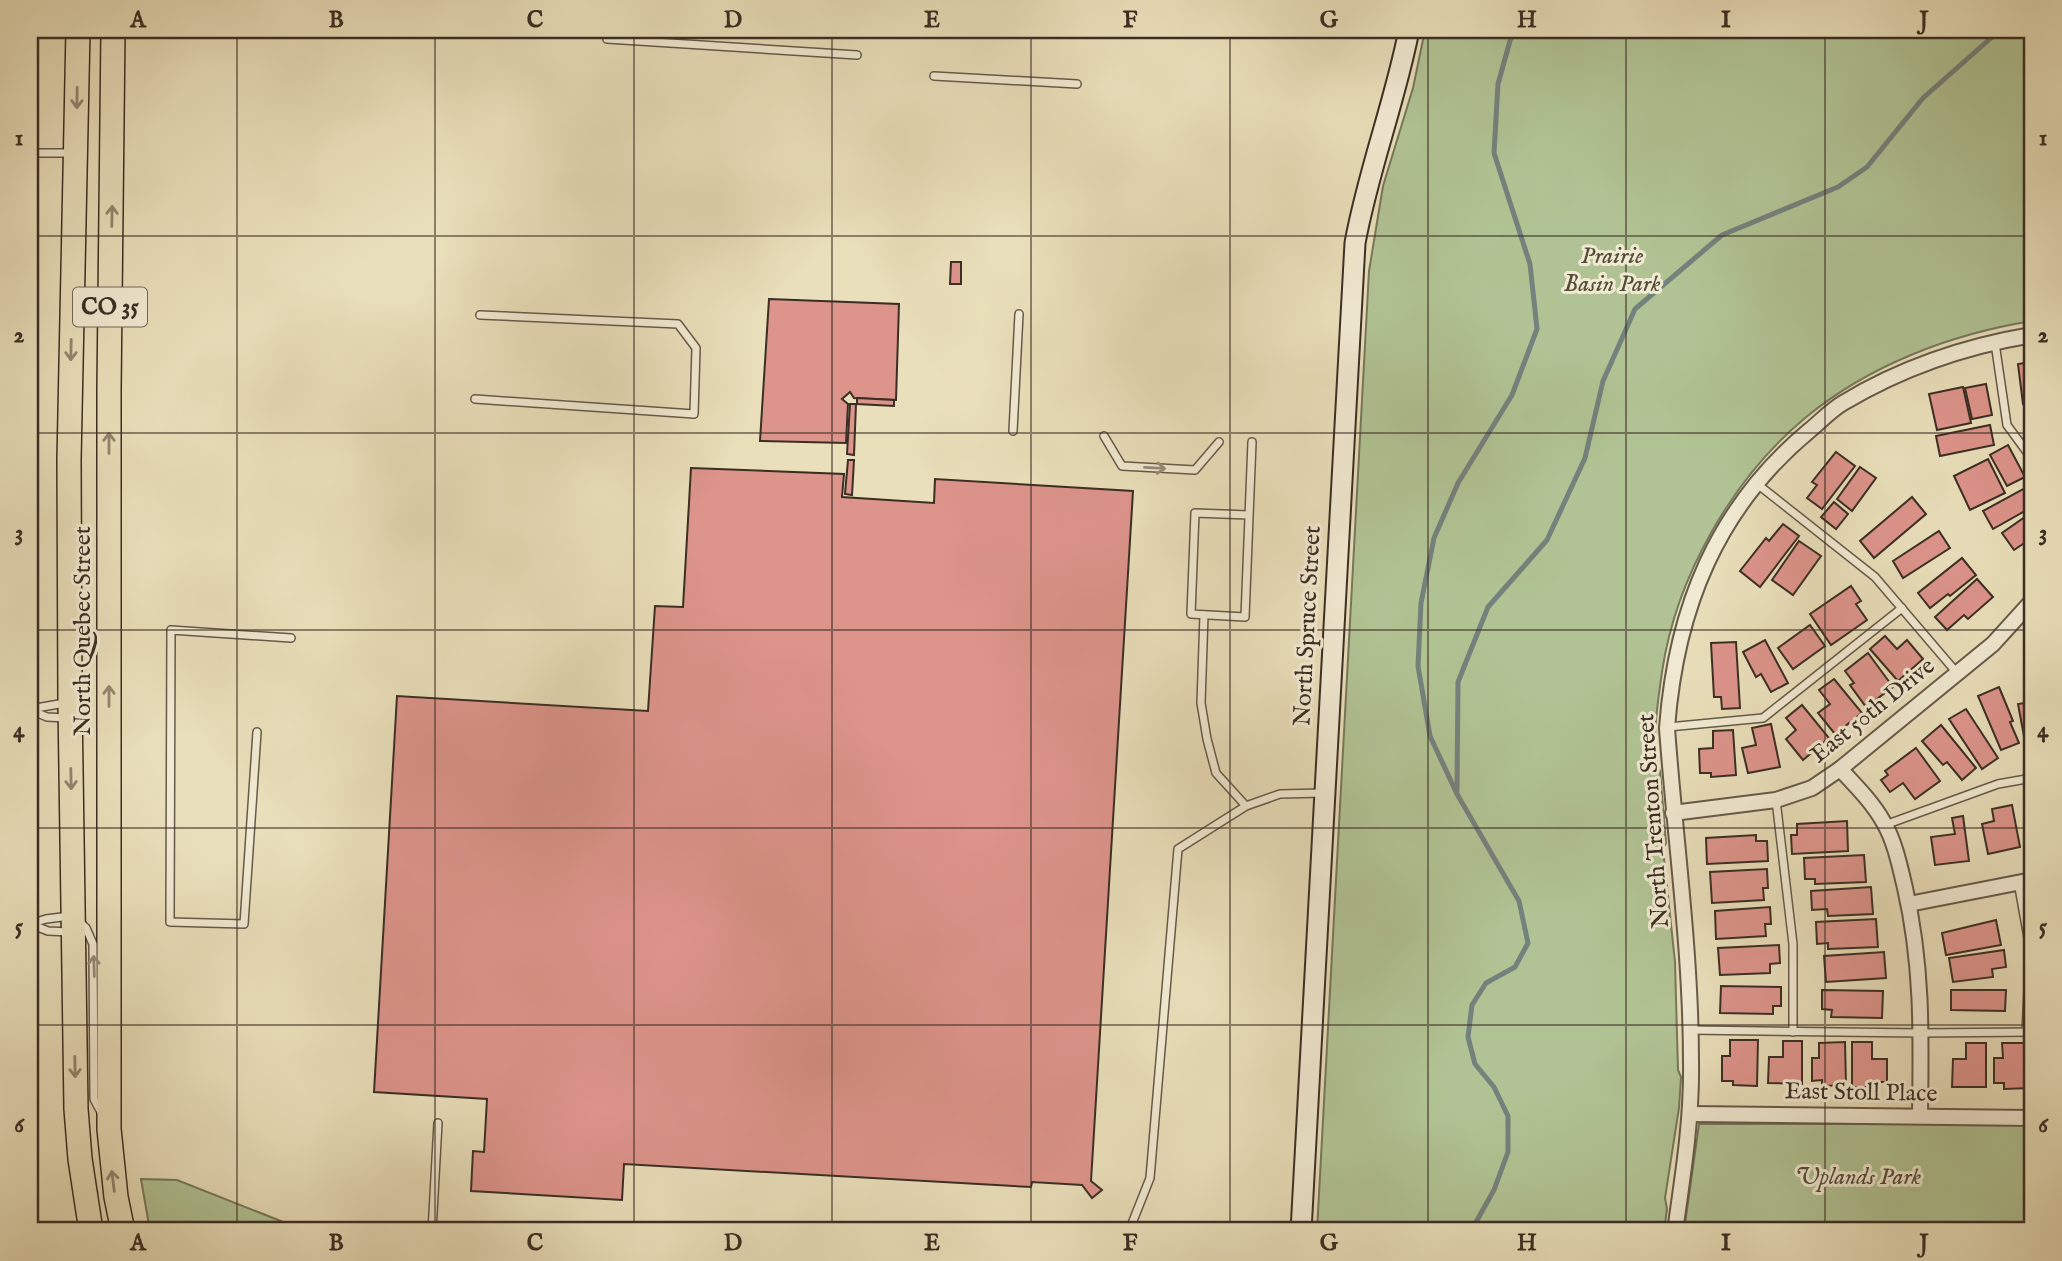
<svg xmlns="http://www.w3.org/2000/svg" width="2062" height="1261" font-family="'IM FELL English',serif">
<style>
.green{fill:#b1c394;stroke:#76785c;stroke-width:2}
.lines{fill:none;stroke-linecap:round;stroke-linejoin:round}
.stream{stroke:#74827d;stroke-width:5}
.building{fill:#dd948b;stroke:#3b2e24;stroke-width:2}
.lane-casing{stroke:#665a4a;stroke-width:10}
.street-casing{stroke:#665a4a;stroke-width:18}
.secondary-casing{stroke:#3b2e24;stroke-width:23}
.primary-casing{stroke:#3b2e24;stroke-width:26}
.lane{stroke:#f1ead2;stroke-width:7}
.street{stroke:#f1ead2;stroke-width:14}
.secondary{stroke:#f1ead2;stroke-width:19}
.primary{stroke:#e9dfba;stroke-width:23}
.oneway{stroke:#92866f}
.oneway2{stroke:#968c7b}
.grid{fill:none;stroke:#3b2e24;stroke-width:2;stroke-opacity:0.55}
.labels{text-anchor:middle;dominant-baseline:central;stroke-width:6;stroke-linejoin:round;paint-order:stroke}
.shield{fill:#f1ead2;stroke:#726658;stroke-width:2}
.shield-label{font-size:23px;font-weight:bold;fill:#3b2e24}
.park-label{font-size:24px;font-style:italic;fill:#534c3a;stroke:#f1ead2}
.street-label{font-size:24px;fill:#3b2e24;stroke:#f1ead2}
.neatline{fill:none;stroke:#3b2e24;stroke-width:2.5}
.grid-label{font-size:23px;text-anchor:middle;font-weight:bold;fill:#3b2e24}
</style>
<rect width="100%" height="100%" fill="#e9dfba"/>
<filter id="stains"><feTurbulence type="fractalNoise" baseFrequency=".00286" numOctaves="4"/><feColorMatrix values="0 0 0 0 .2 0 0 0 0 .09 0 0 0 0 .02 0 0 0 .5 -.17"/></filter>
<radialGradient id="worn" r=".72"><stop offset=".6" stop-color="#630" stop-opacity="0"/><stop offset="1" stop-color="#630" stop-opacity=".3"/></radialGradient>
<g class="green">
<path d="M1425 30H2032V321C1951 334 1869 365 1805 418 1732 479 1676 577 1662 672 1659 695 1649 752 1660 771L1666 843 1663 849 1675 962 1678 1070 1681 1077 1679 1108 1665 1198 1667 1209 1664 1231H1317L1369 271 1383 186 1413 88Z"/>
<polygon points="1699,1124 2032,1124 2032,1231 1684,1231"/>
<polygon points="141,1179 177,1180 306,1231 150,1231"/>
</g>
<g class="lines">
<g class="stream">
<polyline points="1457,791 1458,682 1488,607 1547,540 1585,458 1603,381 1635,309 1722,235 1838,187 1867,167 1923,98 2000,30"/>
<polyline points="1471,1231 1494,1190 1508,1152 1508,1116 1494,1087 1475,1064 1468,1037 1472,1005 1486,983 1515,967 1528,943 1519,901 1457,794 1430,736 1418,666 1421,603 1434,538 1458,483 1512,395 1537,329 1530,264 1494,153 1498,84 1513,30"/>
</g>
</g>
<g class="building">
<polygon points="951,262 961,262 961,284 950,284"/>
<polygon points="769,299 899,304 896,400 854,398 850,392 842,399 848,404 846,443 760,441"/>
<polygon points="2032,362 2032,402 2023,404 2018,364"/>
<polygon points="1986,384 1992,415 1972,419 1965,388"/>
<polygon points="1963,387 1971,423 1937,430 1929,394"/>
<polygon points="857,398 894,400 894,406 857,404"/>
<polygon points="850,404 856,404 854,455 847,454"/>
<polygon points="1990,425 1994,445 1940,456 1936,436"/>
<polygon points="2008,445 2025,477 2007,486 1990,455"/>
<polygon points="1836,452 1855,466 1822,509 1807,498 1817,485 1812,482"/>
<polygon points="1988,459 2005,493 1970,510 1954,476"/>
<polygon points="848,460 854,460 852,495 845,494"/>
<polygon points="1860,467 1876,478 1852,511 1837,499"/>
<polygon points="691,468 844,474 842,497 934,503 935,479 1133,491 1091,1181 1102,1190 1092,1198 1082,1185 1032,1182 1031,1187 624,1164 622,1200 471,1191 473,1151 484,1152 487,1099 374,1092 397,696 648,711 655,606 683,607"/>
<polygon points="2025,488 2032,501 2032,507 1993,529 1983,511"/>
<polygon points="1912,497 1926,514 1874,558 1860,541"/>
<polygon points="1834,502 1848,514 1836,529 1821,517"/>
<polygon points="2032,512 2032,538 2014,550 2002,533"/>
<polygon points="1783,524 1799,536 1760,587 1740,571 1766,538 1769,541"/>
<polygon points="1939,531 1950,548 1903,578 1893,561"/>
<polygon points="1799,541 1821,556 1793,595 1772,580"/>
<polygon points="1962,558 1976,575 1950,596 1948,594 1930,608 1918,593"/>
<polygon points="1977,579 1993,597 1968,619 1964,615 1947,630 1935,617"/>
<polygon points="1851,586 1861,601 1856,604 1867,620 1831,645 1810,614"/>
<polygon points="1810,625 1825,646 1793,669 1778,648"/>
<polygon points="1885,636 1897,649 1907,640 1923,659 1898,681 1870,649"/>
<polygon points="1765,640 1788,683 1771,692 1761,674 1756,677 1743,652"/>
<polygon points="1736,642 1740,708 1722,709 1721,697 1714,697 1711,643"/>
<polygon points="1868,653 1893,687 1866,707 1850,685 1854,683 1845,671"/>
<polygon points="1834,679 1862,713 1835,734 1818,713 1830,704 1819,690"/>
<polygon points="1999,687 2013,721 2010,722 2019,743 2001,750 1978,696"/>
<polygon points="2032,702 2032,758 2028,758 2018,704"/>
<polygon points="1802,705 1829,738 1803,760 1786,739 1796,730 1786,718"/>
<polygon points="1966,709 1998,758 1982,769 1949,719"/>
<polygon points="1771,724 1780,767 1748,773 1742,748 1756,745 1752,728"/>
<polygon points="1941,725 1976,768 1962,780 1947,762 1943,765 1922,741"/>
<polygon points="1733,730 1736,775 1711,777 1711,773 1700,773 1699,749 1713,748 1713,731"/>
<polygon points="1916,748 1940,781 1915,799 1903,783 1890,792 1881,780 1888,775 1885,771"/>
<polygon points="2012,805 2020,847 1988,854 1982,824 1994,821 1992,809"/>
<polygon points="1963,816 1969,861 1935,865 1931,837 1955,834 1952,818"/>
<polygon points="1847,821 1848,851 1792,854 1791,835 1797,835 1797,824"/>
<polygon points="1756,835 1756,841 1767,841 1768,861 1707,864 1706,838"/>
<polygon points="1864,855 1866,882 1815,884 1815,879 1805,879 1804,858"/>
<polygon points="1767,869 1768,888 1763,888 1764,900 1712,903 1710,872"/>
<polygon points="1871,887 1873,914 1828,916 1827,909 1812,910 1811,891"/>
<polygon points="1770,907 1771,924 1765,924 1766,936 1716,939 1715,911"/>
<polygon points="1876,919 1878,947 1828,949 1828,943 1817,944 1816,922"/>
<polygon points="1996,920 2001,945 1946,955 1942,933"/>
<polygon points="1779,945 1780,963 1770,964 1770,973 1720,975 1718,948"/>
<polygon points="2004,950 2006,967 1992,969 1993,977 1953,982 1949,958"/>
<polygon points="1884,952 1886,978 1826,982 1824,956"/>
<polygon points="1721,986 1781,987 1781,1006 1773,1006 1773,1014 1720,1013"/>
<polygon points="1822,990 1883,991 1882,1018 1831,1017 1832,1010 1822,1009"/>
<polygon points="1951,990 2006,990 2005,1011 1951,1010"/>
<polygon points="1730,1040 1758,1040 1757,1086 1733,1085 1733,1081 1722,1081 1722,1056 1730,1056"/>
<polygon points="1783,1041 1802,1041 1802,1084 1768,1083 1769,1057 1783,1057"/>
<polygon points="1845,1042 1846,1085 1822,1086 1822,1080 1812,1081 1812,1058 1819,1058 1819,1043"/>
<polygon points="1852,1042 1872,1042 1872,1059 1887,1059 1887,1082 1877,1082 1877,1087 1852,1087"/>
<polygon points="1966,1043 1986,1043 1986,1087 1952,1087 1953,1059 1966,1059"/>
<polygon points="2002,1043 2029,1043 2030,1088 2004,1089 2004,1083 1994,1083 1994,1058 2003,1058"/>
</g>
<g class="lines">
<g class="lane-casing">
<g id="lane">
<polyline points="607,39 857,55"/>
<polyline points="934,76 1077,84"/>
<polyline points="30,153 71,153"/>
<polyline points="1995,343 2007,425 2032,459"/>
<polyline points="475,399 694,414 696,348 678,324 480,315"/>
<polyline points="1013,431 1019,314"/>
<polyline points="1104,436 1122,466 1195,470 1219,442"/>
<polyline points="1756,483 1875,577 1957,673"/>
<polyline points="1249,515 1195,513 1191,614 1245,617 1252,442"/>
<polyline points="1204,615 1201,703 1207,739 1216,773 1246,806"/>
<polyline points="30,709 65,703"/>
<polyline points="30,710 47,717 66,718"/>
<polyline points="1668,727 1763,718 1902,608"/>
<polyline points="257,732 244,924 170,922 171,630 291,638"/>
<polyline points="1776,800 1793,944 1793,1032"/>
<polyline points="1885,825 1998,784 2032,778"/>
<polyline points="2018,882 2030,949 2026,1032"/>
<polyline points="80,922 86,928 93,944 94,1099 102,1114"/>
<polyline points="30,924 46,919 70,916"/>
<polyline points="30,924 48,931 70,932"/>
<polyline points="1691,1030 1921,1033 2032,1032"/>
<polyline points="432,1231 438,1123"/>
<polyline points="1129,1231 1150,1178 1178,849 1246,806 1280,794 1323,793"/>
</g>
</g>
<g class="street-casing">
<g id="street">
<path d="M1840 769C1856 786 1873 803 1884 823 1895 842 1900 867 1905 888 1923 967 1921 1037 1920 1116"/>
<polyline points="1673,813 1776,800 1812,788 1840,769 1993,644 2032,601"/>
<polyline points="1909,904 2032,880"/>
<polyline points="1690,1114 2032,1118"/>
<path d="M1675 1231C1683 1175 1692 1119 1691 1062 1691 950 1675 839 1667 728 1676 608 1717 507 1810 430 1821 421 1831 410 1843 403 1901 368 1966 346 2032 335"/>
</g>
</g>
<g class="secondary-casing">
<path id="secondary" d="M1301 1231 1355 243C1368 171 1395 102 1409 30"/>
</g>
<g class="primary-casing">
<g id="primary">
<polyline points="78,30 69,460 70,703 76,1109 80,1159 91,1231"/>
<polyline points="113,30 109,390 109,1129 116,1197 123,1231"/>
</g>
</g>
<use href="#lane" class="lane"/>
<use href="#street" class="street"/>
<use href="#secondary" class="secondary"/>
<use href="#primary" class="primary"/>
</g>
<defs><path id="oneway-shaft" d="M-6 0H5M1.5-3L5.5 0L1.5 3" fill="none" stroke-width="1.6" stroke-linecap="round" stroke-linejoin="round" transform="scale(1.75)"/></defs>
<g class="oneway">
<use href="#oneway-shaft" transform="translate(77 98) rotate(91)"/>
<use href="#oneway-shaft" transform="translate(112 216) rotate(-89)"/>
<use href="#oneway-shaft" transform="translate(71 350) rotate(91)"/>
<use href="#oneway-shaft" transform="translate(109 443) rotate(-90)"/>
<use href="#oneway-shaft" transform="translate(109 696) rotate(-90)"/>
<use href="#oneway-shaft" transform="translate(71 779) rotate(89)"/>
<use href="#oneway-shaft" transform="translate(75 1067) rotate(89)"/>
<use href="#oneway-shaft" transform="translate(113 1181) rotate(-97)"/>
</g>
<g class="oneway2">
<use href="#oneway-shaft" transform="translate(1155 468) rotate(3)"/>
<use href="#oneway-shaft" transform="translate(94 966) rotate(-92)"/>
</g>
<path class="grid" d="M237 30V1231M435 30V1231M634 30V1231M832 30V1231M1031 30V1231M1230 30V1231M1428 30V1231M1626 30V1231M1825 30V1231M30 236H2032M30 433H2032M30 630H2032M30 828H2032M30 1025H2032"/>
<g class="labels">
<rect class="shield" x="73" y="287.5" width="74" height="39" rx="5"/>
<g class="shield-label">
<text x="110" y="307">CO 35</text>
</g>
<g class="park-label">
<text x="1612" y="256">Prairie<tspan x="1612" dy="28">Basin Park</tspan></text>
<text x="1858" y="1177">Uplands Park</text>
</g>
<g class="street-label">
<text transform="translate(1308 626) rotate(-87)">North Spruce Street</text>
<text transform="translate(83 631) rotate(-90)">North Quebec Street</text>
<text transform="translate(1873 711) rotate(-39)">East 50th Drive</text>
<text transform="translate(1654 821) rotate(-94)">North Trenton Street</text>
<text transform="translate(1861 1093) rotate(1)">East Stoll Place</text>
</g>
</g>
<rect width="2062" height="1261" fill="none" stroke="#e9dfba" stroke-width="77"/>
<rect x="38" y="38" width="1986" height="1184" class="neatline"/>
<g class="grid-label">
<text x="138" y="27">A</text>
<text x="336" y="27">B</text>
<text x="535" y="27">C</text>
<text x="733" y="27">D</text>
<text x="932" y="27">E</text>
<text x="1130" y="27">F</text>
<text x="1329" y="27">G</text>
<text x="1527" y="27">H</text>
<text x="1726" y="27">I</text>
<text x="1924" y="27">J</text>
<text x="19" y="145">1</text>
<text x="2043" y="145">1</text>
<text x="19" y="342">2</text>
<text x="2043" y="342">2</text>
<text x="19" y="540">3</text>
<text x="2043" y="540">3</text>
<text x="19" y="737">4</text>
<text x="2043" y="737">4</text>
<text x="19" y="934">5</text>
<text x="2043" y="934">5</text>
<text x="19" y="1132">6</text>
<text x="2043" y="1132">6</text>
<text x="138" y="1250">A</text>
<text x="336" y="1250">B</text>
<text x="535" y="1250">C</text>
<text x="733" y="1250">D</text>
<text x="932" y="1250">E</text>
<text x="1130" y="1250">F</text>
<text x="1329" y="1250">G</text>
<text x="1527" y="1250">H</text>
<text x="1726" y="1250">I</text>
<text x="1924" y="1250">J</text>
</g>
<rect width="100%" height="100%" filter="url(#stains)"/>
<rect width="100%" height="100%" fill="url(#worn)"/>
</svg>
